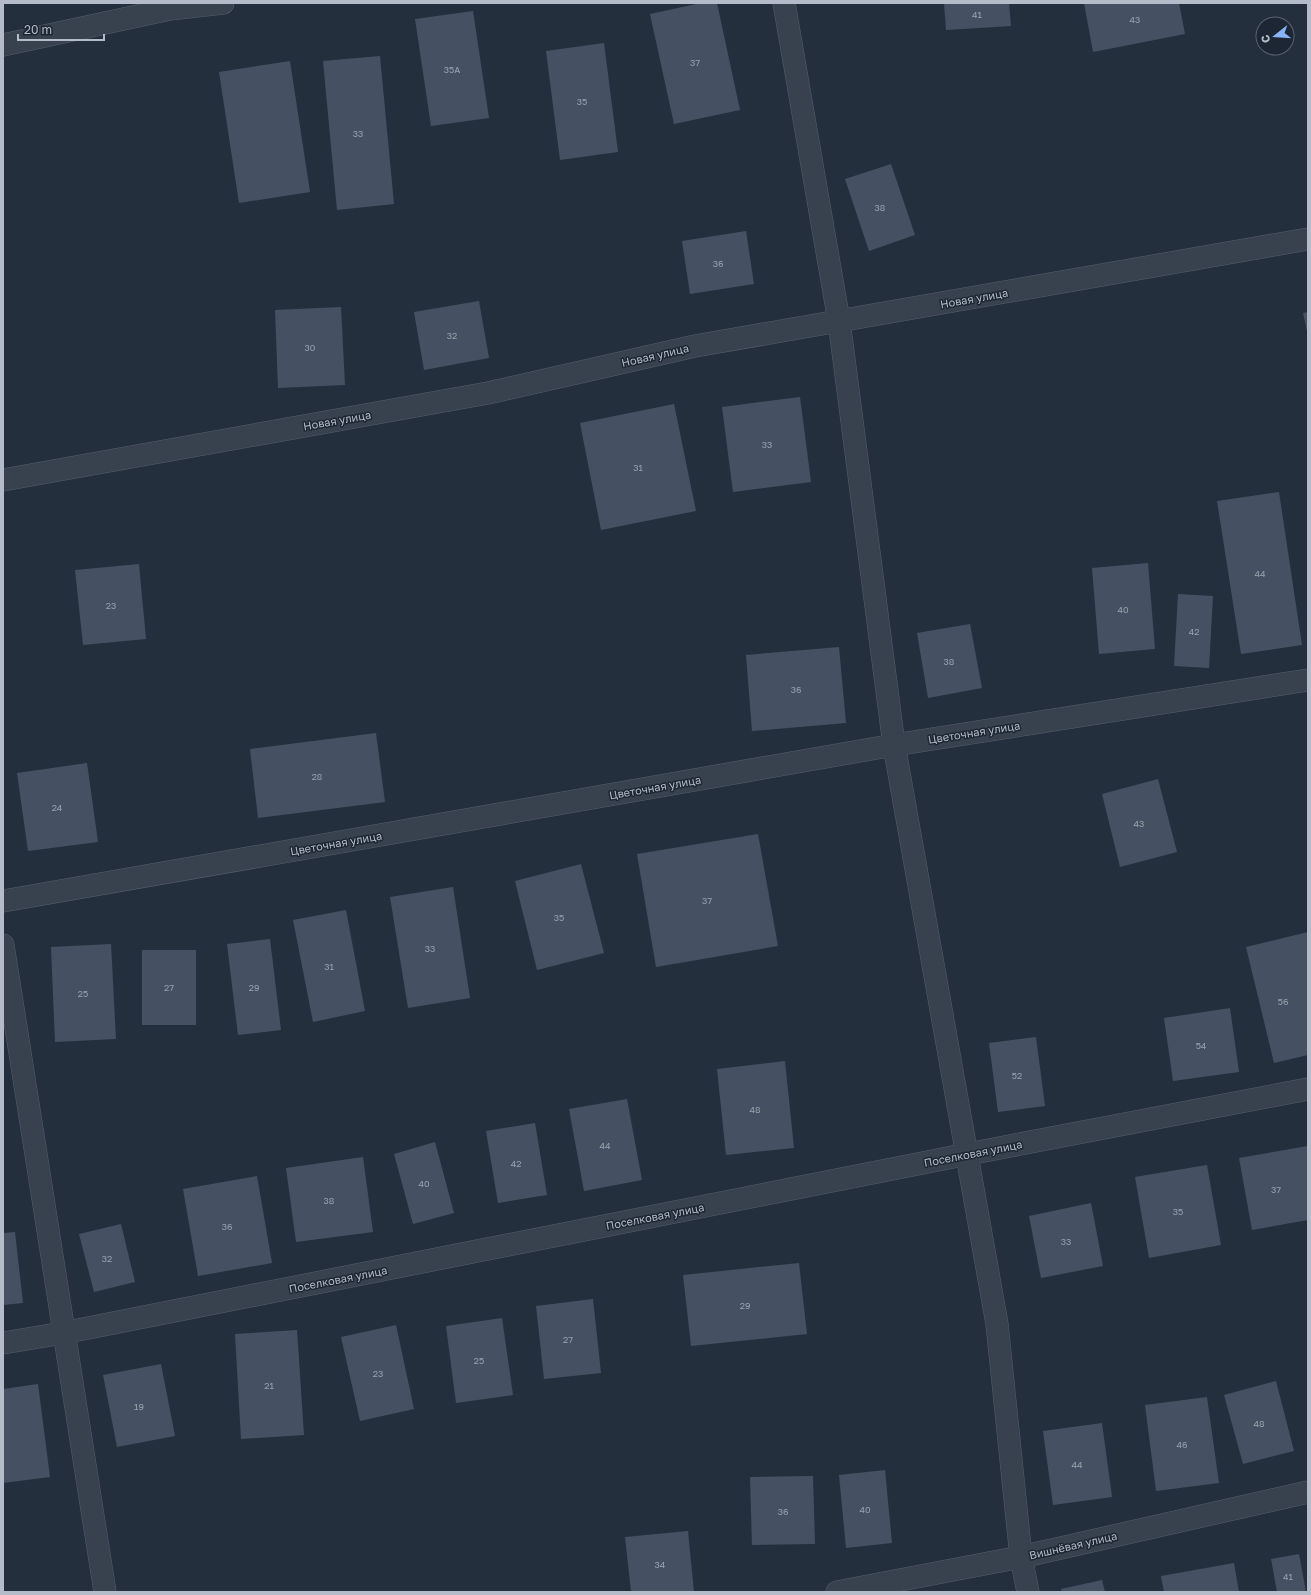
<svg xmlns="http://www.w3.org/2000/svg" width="1311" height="1595" font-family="'Golos Text',sans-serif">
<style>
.building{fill:#455162}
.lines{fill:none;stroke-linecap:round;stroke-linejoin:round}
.minor-casing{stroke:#565f6c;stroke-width:23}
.minor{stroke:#38414e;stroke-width:22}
.labels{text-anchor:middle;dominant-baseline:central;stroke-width:3;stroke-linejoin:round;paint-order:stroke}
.number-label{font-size:9px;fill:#98a1af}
.street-label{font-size:11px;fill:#b4bcc9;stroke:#1d2633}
</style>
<rect width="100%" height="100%" fill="#242f3e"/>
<g class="building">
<polygon points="701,3 717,3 740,110 674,124 650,14"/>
<polygon points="944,3 1009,3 1011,26 946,30"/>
<polygon points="1084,3 1179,3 1185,34 1093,52"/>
<polygon points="473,11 489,118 431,126 415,19"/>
<polygon points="604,43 618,152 560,160 546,51"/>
<polygon points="380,56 394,204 337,210 323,61"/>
<polygon points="290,61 310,192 239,203 219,72"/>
<polygon points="891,164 915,235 869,251 845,179"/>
<polygon points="746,231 754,284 690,294 682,241"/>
<polygon points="479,301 489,358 424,370 414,312"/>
<polygon points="341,307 345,385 278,388 275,310"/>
<polygon points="1308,312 1308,330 1307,331 1303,313"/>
<polygon points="800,397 811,482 733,492 722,407"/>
<polygon points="674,404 696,511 601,530 580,423"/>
<polygon points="1279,492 1302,645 1241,654 1217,501"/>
<polygon points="1148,563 1155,649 1099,654 1092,568"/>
<polygon points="139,564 146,639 83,645 75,570"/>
<polygon points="1178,594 1213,596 1209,668 1174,666"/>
<polygon points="970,624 982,688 928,698 917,633"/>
<polygon points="839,647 846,723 752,731 746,655"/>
<polygon points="376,733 385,802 258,818 250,749"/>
<polygon points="87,763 98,842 28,851 17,773"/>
<polygon points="1158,779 1177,852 1120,867 1102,794"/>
<polygon points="758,834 778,946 656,967 637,854"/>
<polygon points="581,864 604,953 537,970 515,881"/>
<polygon points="453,887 470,998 408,1008 390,897"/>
<polygon points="346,910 365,1011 313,1022 293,920"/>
<polygon points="1308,932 1308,1055 1274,1063 1246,947"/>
<polygon points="270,939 281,1030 238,1035 227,944"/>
<polygon points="111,944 116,1039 55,1042 51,947"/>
<rect x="142" y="950" width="54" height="75"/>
<polygon points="1230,1008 1239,1072 1173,1081 1164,1018"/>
<polygon points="1036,1037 1045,1106 998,1112 989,1043"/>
<polygon points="785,1061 794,1148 726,1155 717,1069"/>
<polygon points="627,1099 642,1180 584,1191 569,1109"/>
<polygon points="535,1123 547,1195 498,1203 486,1131"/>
<polygon points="435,1142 454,1213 413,1224 394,1154"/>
<polygon points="1308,1146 1308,1220 1252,1230 1239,1158"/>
<polygon points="363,1157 373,1232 296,1242 286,1168"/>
<polygon points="1207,1165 1221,1245 1149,1258 1135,1177"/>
<polygon points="257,1176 272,1263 198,1276 183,1189"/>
<polygon points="1091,1203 1103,1266 1041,1278 1029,1216"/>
<polygon points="121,1224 135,1282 94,1292 79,1234"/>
<polygon points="15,1232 23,1303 3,1305 3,1233"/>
<polygon points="799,1263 807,1334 691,1346 683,1275"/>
<polygon points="593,1299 601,1373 544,1379 536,1306"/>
<polygon points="502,1318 513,1395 456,1403 446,1326"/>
<polygon points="396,1325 414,1409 360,1421 341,1337"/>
<polygon points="297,1330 304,1435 241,1439 235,1334"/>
<polygon points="161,1364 175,1436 117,1447 103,1375"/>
<polygon points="1276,1381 1294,1451 1243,1464 1224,1395"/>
<polygon points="38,1384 50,1477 3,1483 3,1389"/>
<polygon points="1207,1397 1219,1483 1156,1491 1145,1405"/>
<polygon points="1102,1423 1112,1497 1053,1505 1043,1431"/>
<polygon points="885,1470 892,1543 846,1548 839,1475"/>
<polygon points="813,1476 815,1544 752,1545 750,1477"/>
<polygon points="688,1531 694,1592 631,1592 625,1537"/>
<polygon points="1299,1554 1306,1592 1277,1592 1271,1559"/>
<polygon points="1234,1563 1239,1592 1164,1592 1161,1576"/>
<polygon points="1102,1580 1105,1592 1062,1592 1061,1589"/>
</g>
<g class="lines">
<g class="minor-casing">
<g id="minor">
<polyline points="784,3 839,321 894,745 997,1324 1021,1557 1028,1592"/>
<polyline points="3,45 170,9 223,3"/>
<polyline points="3,480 488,393 695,346 1308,239"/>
<polyline points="3,901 894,745 1308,680"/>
<polyline points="3,945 105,1592"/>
<polyline points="3,1343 63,1333 968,1154 1308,1089"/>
<polyline points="837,1592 1021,1557 1308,1492"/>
</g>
</g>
<use href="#minor" class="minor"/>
</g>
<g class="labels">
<g class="number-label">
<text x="977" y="14">41</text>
<text x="1135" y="19">43</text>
<text x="695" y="62">37</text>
<text x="452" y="69">35А</text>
<text x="582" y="101">35</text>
<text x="358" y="133">33</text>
<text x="880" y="207">38</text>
<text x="718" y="263">36</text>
<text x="452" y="335">32</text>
<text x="310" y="347">30</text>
<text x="767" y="444">33</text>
<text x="638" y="467">31</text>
<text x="1260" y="573">44</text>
<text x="111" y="605">23</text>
<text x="1123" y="609">40</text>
<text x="1194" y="631">42</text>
<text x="949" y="661">38</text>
<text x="796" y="689">36</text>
<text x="317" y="776">28</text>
<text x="57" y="807">24</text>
<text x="1139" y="823">43</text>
<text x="707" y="900">37</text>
<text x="559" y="917">35</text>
<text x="430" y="948">33</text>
<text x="329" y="966">31</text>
<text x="169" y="987">27</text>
<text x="254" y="987">29</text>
<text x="83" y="993">25</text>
<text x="1283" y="1001">56</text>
<text x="1201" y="1045">54</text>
<text x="1017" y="1075">52</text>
<text x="755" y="1109">48</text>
<text x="605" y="1145">44</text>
<text x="516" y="1163">42</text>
<text x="424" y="1183">40</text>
<text x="1276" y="1189">37</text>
<text x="329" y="1200">38</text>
<text x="1178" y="1211">35</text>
<text x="227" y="1226">36</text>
<text x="1066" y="1241">33</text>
<text x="107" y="1258">32</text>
<text x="745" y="1305">29</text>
<text x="568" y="1339">27</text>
<text x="479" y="1360">25</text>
<text x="378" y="1373">23</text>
<text x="269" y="1385">21</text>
<text x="139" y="1406">19</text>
<text x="1259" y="1423">48</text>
<text x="1182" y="1444">46</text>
<text x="1077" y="1464">44</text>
<text x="865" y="1509">40</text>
<text x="783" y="1511">36</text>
<text x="660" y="1564">34</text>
<text x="1288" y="1576">41</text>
</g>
<g class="street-label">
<text transform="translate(974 298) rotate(-10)">Новая улица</text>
<text transform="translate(655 355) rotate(-13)">Новая улица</text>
<text transform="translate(337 420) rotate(-10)">Новая улица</text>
<text transform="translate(974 732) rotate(-9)">Цветочная улица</text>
<text transform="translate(655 787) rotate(-10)">Цветочная улица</text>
<text transform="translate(336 843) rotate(-10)">Цветочная улица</text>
<text transform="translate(973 1153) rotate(-11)">Поселковая улица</text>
<text transform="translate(655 1216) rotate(-11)">Поселковая улица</text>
<text transform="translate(338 1279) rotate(-11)">Поселковая улица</text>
<text transform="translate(1073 1545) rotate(-13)">Вишнёвая улица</text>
</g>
</g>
<rect width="1311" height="1595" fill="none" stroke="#b4bcc9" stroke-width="8"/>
<g transform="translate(1275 36) rotate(253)"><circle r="19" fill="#1d2633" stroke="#59626f"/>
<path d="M0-3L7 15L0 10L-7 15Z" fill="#8ab4f8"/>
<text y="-6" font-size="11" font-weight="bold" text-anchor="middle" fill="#b4bcc9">С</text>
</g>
<path d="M18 34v6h86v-6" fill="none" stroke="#b4bcc9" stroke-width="2"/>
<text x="24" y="34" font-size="12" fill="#b4bcc9" stroke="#1d2633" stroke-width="3" paint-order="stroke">20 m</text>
</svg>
